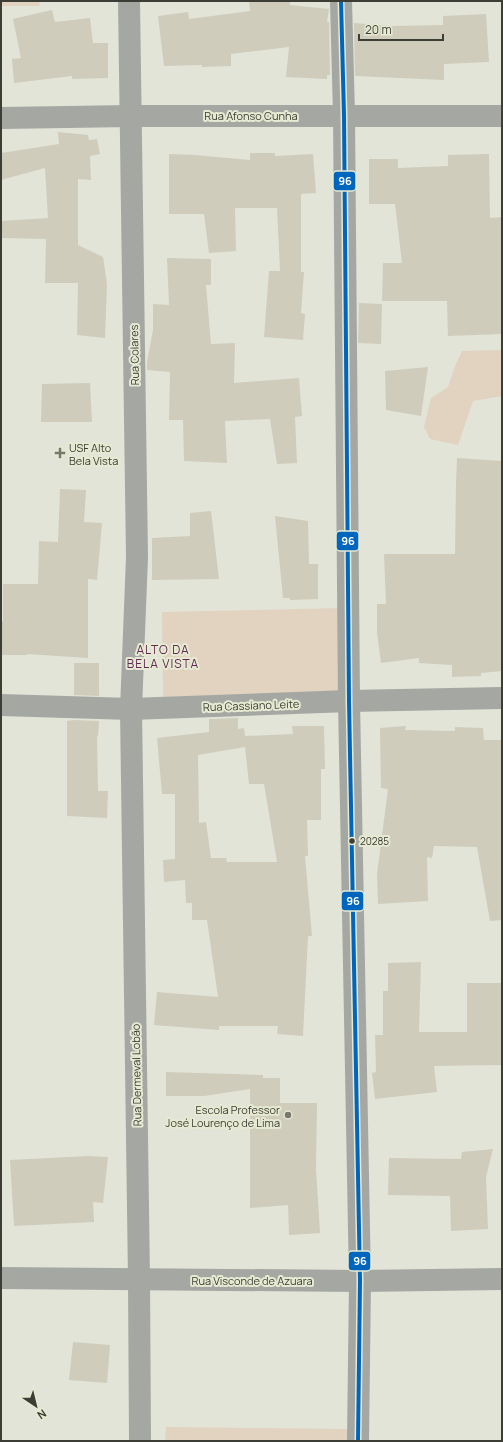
<svg xmlns="http://www.w3.org/2000/svg" width="503" height="1442" font-family="Manrope,sans-serif">
<style>
.green{fill:#e2d2c0}
.building{fill:#cfccbc;fill-rule:evenodd}
.lines{fill:none;stroke-linecap:round;stroke-linejoin:round}
.minor{stroke:#a5a7a3;stroke-width:22}
.bus-1-casing{stroke:#e6ead2;stroke-width:7}
.bus-1{stroke:#0065bd;stroke-width:4}
.poi-dot{fill:#76776d;stroke:#e6ead2;stroke-width:1.5}
.bus-dot{fill:#3c3d34;stroke:#e6ead2;stroke-width:1.5}
.labels{text-anchor:middle;dominant-baseline:central;stroke-width:4;stroke-linejoin:round;paint-order:stroke}
.bus-label{font-size:10px;fill:#3c3d34;stroke:#e6ead2;text-anchor:start}
.street-label{font-size:11px;fill:#3c3d34;stroke:#e6ead2}
.poi-label{font-size:11px;fill:#3c3d34;stroke:#e6ead2;text-anchor:start}
.neighbourhood-label{font-size:12px;letter-spacing:1px;fill:#612852;stroke:#e6ead2}
.line-badge{stroke:#e6ead2;stroke-width:1.5}
.badge-label{font-size:11px;text-anchor:middle;font-weight:bold;fill:#fff}
</style>
<rect width="100%" height="100%" fill="#e2e4d8"/>
<g class="green">
<polygon points="1,1 40,1 39,6 1,6"/>
<polygon points="502,350 502,396 473,401 458,445 430,439 424,427 431,398 448,387 455,366 462,351"/>
<polygon points="343,608 344,693 163,697 162,612"/>
<polygon points="166,1427 350,1429 349,1441 165,1441"/>
</g>
<g class="building">
<polygon points="249,1 290,1 290,5 329,9 327,22 329,22 330,75 327,75 327,79 286,77 289,47 231,54 231,66 202,67 202,65 164,66 158,16 188,12 189,19 250,11"/>
<polygon points="52,10 55,22 90,18 93,43 108,43 108,78 72,79 72,76 14,83 12,59 21,58 13,19"/>
<polygon points="486,14 489,62 444,64 444,80 355,76 354,23 392,26 443,25 443,16"/>
<polygon points="58,132 88,135 89,140 97,139 100,154 90,156 91,180 78,179 78,245 103,257 107,284 105,338 77,335 78,283 45,283 46,239 1,238 1,221 48,218 45,168 1,180 1,153 59,144"/>
<polygon points="250,153 275,153 275,156 313,154 316,193 301,194 301,272 304,272 301,313 305,314 303,340 264,337 269,271 280,271 277,208 235,208 236,251 209,253 204,214 169,214 169,154 195,155 250,160"/>
<polygon points="489,154 490,218 502,217 502,334 448,336 447,301 382,301 383,263 402,263 395,204 369,204 369,159 398,159 398,168 448,166 448,155"/>
<polygon points="167,258 211,259 211,285 206,285 211,344 235,343 234,383 299,378 302,416 295,417 297,463 277,464 270,419 225,421 227,463 184,461 183,420 169,420 170,372 147,370 147,362 153,330 153,304 169,305"/>
<polygon points="359,303 382,304 381,344 358,343"/>
<polygon points="428,367 421,416 386,410 385,371"/>
<polygon points="90,383 92,422 41,422 42,384"/>
<polygon points="457,458 502,461 502,671 481,673 481,676 452,677 452,665 419,663 419,658 381,663 377,633 377,604 386,604 384,554 455,554 456,484"/>
<polygon points="60,489 86,490 84,522 102,523 97,580 88,579 88,658 27,654 27,655 1,655 1,621 3,621 3,584 38,584 39,541 58,542"/>
<polygon points="211,511 219,579 152,580 152,538 190,536 190,513"/>
<polygon points="275,516 308,521 309,564 318,564 318,599 290,600 290,598 283,598"/>
<polygon points="74,663 99,663 99,696 74,695"/>
<path d="M238 718V729L244 728 245 736 293 734 292 726H324L325 769H321V820H307L308 856H305L312 936H308L303 1036 277 1034 278 1026H219V1030L154 1025 157 992 218 997 207 920H192V903H186L185 880 164 882 163 860 175 859V794H162L157 738 209 732V719ZM245 747 249 784H264L277 862H227L226 858H211L206 822 199 823 198 755Z"/>
<polygon points="73,720 99,721 98,736 97,736 98,791 108,791 107,818 67,816 67,721"/>
<polygon points="406,726 405,730 455,731 455,727 483,728 484,740 502,740 502,920 490,921 477,847 434,846 432,858 427,857 428,901 378,904 377,874 388,789 381,788 380,728"/>
<polygon points="421,962 419,1032 467,1032 467,983 501,983 502,1065 434,1066 437,1092 375,1099 372,1073 376,1072 375,1035 383,1035 383,991 388,991 388,963"/>
<polygon points="166,1072 263,1075 263,1078 280,1078 280,1103 317,1103 316,1169 320,1233 289,1235 288,1205 250,1208 250,1089 204,1096 166,1096"/>
<polygon points="493,1149 486,1177 488,1229 451,1231 450,1196 388,1195 389,1158 461,1159 462,1152"/>
<polygon points="88,1156 108,1157 103,1203 93,1202 94,1222 14,1226 10,1160"/>
<polygon points="73,1342 110,1345 107,1383 69,1380"/>
</g>
<g class="lines">
<g class="minor">
<polyline points="129,1 137,557 131,709 139,1279 140,1441"/>
<polyline points="341,1 344,115 349,701 360,1281 358,1441"/>
<polyline points="1,118 131,116 502,116"/>
<polyline points="1,705 131,709 349,701 502,698"/>
<polyline points="1,1278 360,1281 502,1279"/>
</g>
<g class="bus-1-casing">
<polyline id="bus-1" points="341,1 344,115 349,701 360,1281 358,1441"/>
</g>
<use href="#bus-1" class="bus-1"/>
</g>
<g class="poi-dot">
<path d="M58 447h4v4h4v4h-4v4h-4v-4h-4v-4h4z"/>
<circle cx="288" cy="1115" r="4"/>
</g>
<circle class="bus-dot" cx="352" cy="841" r="3.5"/>
<g class="labels">
<g class="bus-label">
<text x="360" y="841">20285</text>
</g>
<g class="street-label">
<text x="251" y="115">Rua Afonso Cunha</text>
<text transform="translate(134 355) rotate(-91)">Rua Colares</text>
<text transform="translate(251 705) rotate(-2)">Rua Cassiano Leite</text>
<text transform="translate(136 1075) rotate(-91)">Rua Dermeval Lobão</text>
<text x="252" y="1280">Rua Visconde de Azuara</text>
</g>
<g class="poi-label">
<text x="69" y="447">USF Alto<tspan x="69" dy="13">Bela Vista</tspan></text>
<text x="280" y="1109" text-anchor="end">Escola Professor<tspan x="280" dy="13">José Lourenço de Lima</tspan></text>
</g>
<g class="neighbourhood-label">
<text x="163" y="649">ALTO DA<tspan x="163" dy="14">BELA VISTA</tspan></text>
</g>
</g>
<g class="line-badge">
<rect x="333" y="171" width="23" height="20" rx="4" fill="#0065bd"/>
<rect x="336" y="531" width="23" height="20" rx="4" fill="#0065bd"/>
<rect x="341" y="891" width="23" height="20" rx="4" fill="#0065bd"/>
<rect x="348" y="1251" width="23" height="20" rx="4" fill="#0065bd"/>
</g>
<g class="badge-label">
<text x="345" y="185">96</text>
<text x="348" y="545">96</text>
<text x="353" y="905">96</text>
<text x="360" y="1265">96</text>
</g>
<rect width="503" height="1442" fill="none" stroke="#3c3d34" stroke-width="4"/>
<g transform="translate(36 1406) rotate(145)" stroke="#e6ead2" stroke-width="3" paint-order="stroke">
<path d="M0-3L7 15L0 10L-7 15Z" fill="#3c3d34"/>
<text y="-6" font-size="11" font-weight="bold" text-anchor="middle" fill="#3c3d34">N</text>
</g>
<path d="M359 34v6h84v-6" fill="none" stroke="#3c3d34" stroke-width="2"/>
<text x="365" y="34" font-size="12" fill="#3c3d34" stroke="#e6ead2" stroke-width="3" paint-order="stroke">20 m</text>
</svg>
